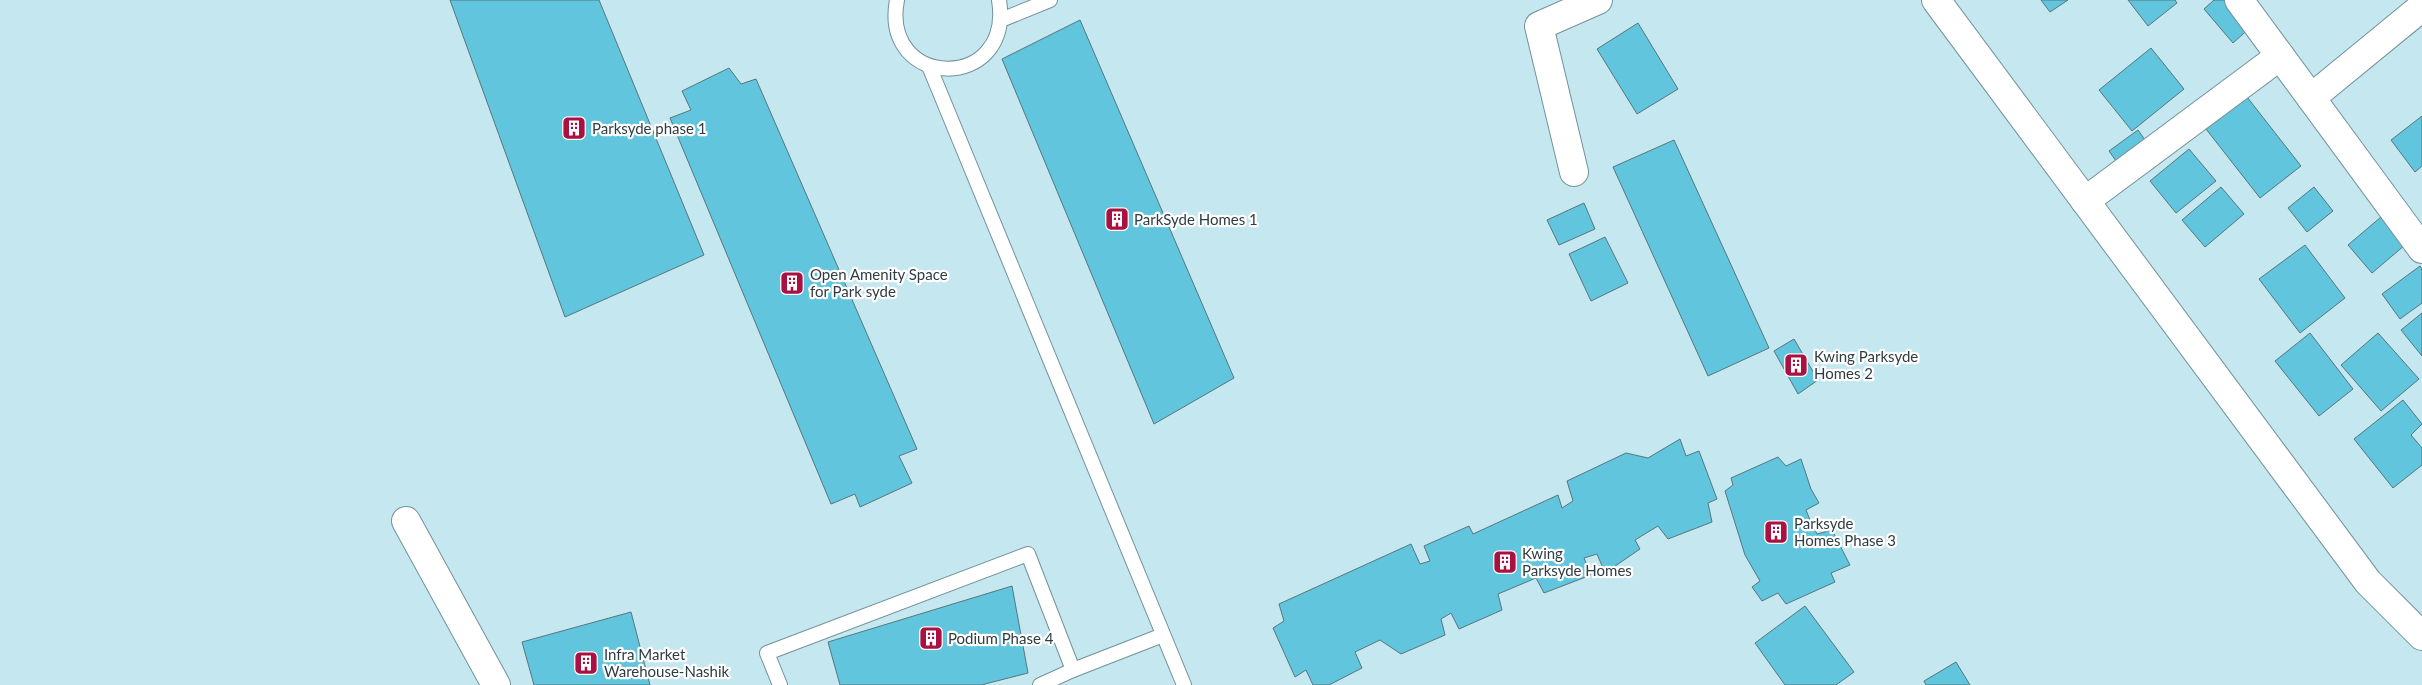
<svg xmlns="http://www.w3.org/2000/svg" width="2422" height="685" font-family="Lato,sans-serif">
<style>
.building{fill:#60c5dd;stroke:#57767e}
.lines{fill:none;stroke-linecap:round;stroke-linejoin:round}
.lane-casing{stroke:#73929b;stroke-width:16}
.street-casing{stroke:#73929b;stroke-width:30}
.secondary-casing{stroke:#73929b;stroke-width:30}
.lane{stroke:#fff;stroke-width:14}
.street{stroke:#fff;stroke-width:28}
.secondary{stroke:#fff;stroke-width:28}
.labels{text-anchor:middle;dominant-baseline:central;stroke-width:4.5;stroke-linejoin:round;paint-order:stroke}
.poi-label{font-size:15px;fill:#2f3d41;stroke:#fff;text-anchor:start}
</style>
<rect width="100%" height="100%" fill="#c5e7f0"/>
<g class="building">
<polygon points="450,0 599,0 704,255 565,317"/>
<polygon points="2041,0 2068,0 2050,12"/>
<polygon points="2128,0 2175,0 2177,3 2148,26"/>
<polygon points="2214,0 2231,0 2253,25 2233,43 2204,9"/>
<polygon points="1080,20 1234,378 1154,424 1002,59"/>
<polygon points="1638,23 1678,89 1637,114 1597,49"/>
<polygon points="2151,48 2184,89 2132,131 2099,90"/>
<polygon points="729,68 741,84 756,79 917,449 899,456 912,483 860,507 855,494 831,504 670,118 691,110 682,91"/>
<polygon points="2247,97 2301,166 2260,198 2206,129"/>
<polygon points="2422,116 2422,166 2415,172 2391,140"/>
<polygon points="2138,130 2150,147 2121,168 2109,151"/>
<polygon points="1674,140 1769,348 1708,376 1613,167"/>
<polygon points="2189,149 2216,181 2176,213 2150,181"/>
<polygon points="2221,187 2244,214 2205,247 2182,220"/>
<polygon points="2314,187 2333,211 2307,232 2288,208"/>
<polygon points="1584,203 1595,229 1559,245 1547,220"/>
<polygon points="2381,217 2405,245 2372,273 2348,245"/>
<polygon points="1605,237 1628,283 1591,301 1569,254"/>
<polygon points="2305,245 2345,298 2300,333 2259,279"/>
<polygon points="2420,266 2422,269 2422,303 2400,319 2382,294"/>
<polygon points="2422,313 2422,356 2401,330"/>
<polygon points="2310,333 2353,389 2319,416 2275,361"/>
<polygon points="2378,333 2419,379 2381,411 2341,365"/>
<polygon points="1794,339 1818,380 1798,394 1774,351"/>
<polygon points="2403,400 2422,424 2411,435 2422,448 2422,465 2393,488 2354,439"/>
<polygon points="1680,439 1686,456 1699,451 1717,499 1708,503 1712,522 1668,539 1658,526 1635,540 1640,549 1605,573 1597,554 1584,558 1591,575 1544,593 1536,578 1498,594 1502,610 1459,629 1451,613 1441,619 1445,635 1401,654 1380,640 1355,652 1362,668 1329,685 1313,685 1306,670 1295,677 1273,628 1284,621 1279,604 1411,544 1420,564 1430,561 1424,546 1469,526 1473,534 1558,495 1562,508 1573,501 1567,481 1626,453 1648,458"/>
<polygon points="1778,457 1786,466 1801,459 1811,489 1819,503 1806,510 1810,520 1817,534 1832,530 1850,565 1831,573 1835,582 1786,604 1778,593 1762,601 1752,587 1760,581 1745,555 1725,491 1733,485 1731,478"/>
<polygon points="1012,586 1028,673 981,685 840,685 828,642"/>
<polygon points="1805,606 1854,672 1836,685 1785,685 1755,643"/>
<polygon points="631,612 650,685 534,685 522,642"/>
<polygon points="1956,662 1970,685 1926,685 1924,681"/>
</g>
<g class="lines">
<g class="lane-casing">
<g id="lane">
<path d="M897 0C880 90 1014 93 999 0"/>
<polyline points="1001,20 1050,0"/>
<polyline points="929,66 1184,685"/>
<polyline points="780,685 767,653 1028,554 1073,670 1163,635"/>
<polyline points="1040,685 1073,670"/>
</g>
</g>
<g class="street-casing">
<g id="street">
<polyline points="2239,0 2422,249"/>
<polyline points="2311,98 2422,7"/>
<polyline points="1574,172 1539,26 1598,0"/>
<polyline points="2085,201 2280,56"/>
<polyline points="406,521 496,685"/>
</g>
</g>
<g class="secondary-casing">
<polyline id="secondary" points="1936,0 2368,582 2422,636"/>
</g>
<use href="#lane" class="lane"/>
<use href="#street" class="street"/>
<use href="#secondary" class="secondary"/>
</g>
<defs>
<g id="building-square" transform="scale(1.25)"><rect x="-9" y="-9" width="18" height="18" rx="4" fill="#a81141" stroke="#fff"/><path d="M-4-6H4V6H1V3H-1V6H-4ZM-2.5-4.3h1.7v1.8h-1.7ZM.8-4.3h1.7v1.8H.8ZM-2.5-1h1.7V.8h-1.7ZM.8-1h1.7V.8H.8Z" fill="#fff"/></g>
</defs>
<g fill-rule="evenodd">
<use href="#building-square" x="574" y="128"/>
<use href="#building-square" x="1117" y="219"/>
<use href="#building-square" x="792" y="283"/>
<use href="#building-square" x="1796" y="365"/>
<use href="#building-square" x="1776" y="532"/>
<use href="#building-square" x="1505" y="562"/>
<use href="#building-square" x="931" y="638"/>
<use href="#building-square" x="586" y="663"/>
</g>
<g class="labels">
<g class="poi-label">
<text x="592" y="128">Parksyde phase 1</text>
<text x="1134" y="219">ParkSyde Homes 1</text>
<text x="810" y="274">Open Amenity Space<tspan x="810" dy="17">for Park syde</tspan></text>
<text x="1814" y="356">Kwing Parksyde<tspan x="1814" dy="17">Homes 2</tspan></text>
<text x="1794" y="523">Parksyde<tspan x="1794" dy="17">Homes Phase 3</tspan></text>
<text x="1522" y="553">Kwing<tspan x="1522" dy="17">Parksyde Homes</tspan></text>
<text x="948" y="638">Podium Phase 4</text>
<text x="604" y="654">Infra Market<tspan x="604" dy="17">Warehouse-Nashik</tspan></text>
</g>
</g>
</svg>
